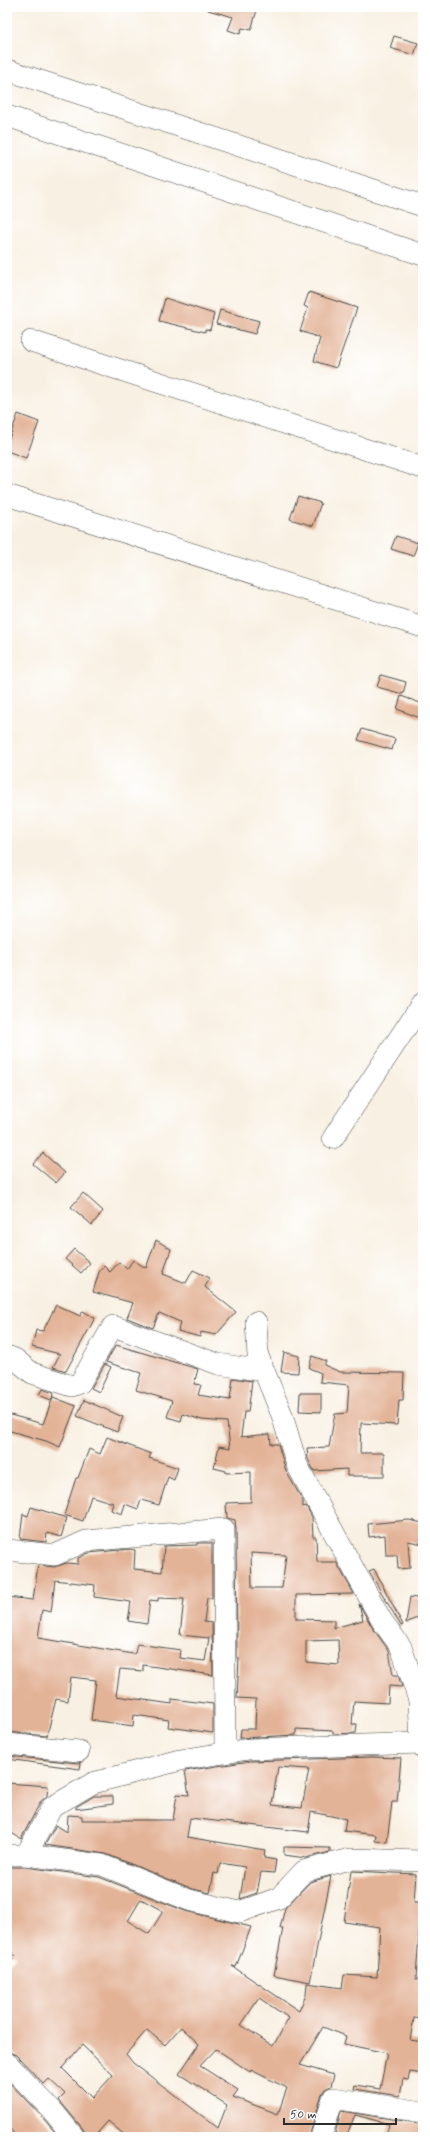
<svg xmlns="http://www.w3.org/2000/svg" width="430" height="2144" font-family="Mynerve,sans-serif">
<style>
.building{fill:#e3b397;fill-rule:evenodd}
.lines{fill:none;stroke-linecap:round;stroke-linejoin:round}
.minor-casing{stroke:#4a4946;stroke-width:22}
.minor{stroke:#fff;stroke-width:21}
</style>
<rect width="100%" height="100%" fill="#fff"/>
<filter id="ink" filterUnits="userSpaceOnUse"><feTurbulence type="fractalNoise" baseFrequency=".025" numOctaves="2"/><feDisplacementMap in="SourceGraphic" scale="8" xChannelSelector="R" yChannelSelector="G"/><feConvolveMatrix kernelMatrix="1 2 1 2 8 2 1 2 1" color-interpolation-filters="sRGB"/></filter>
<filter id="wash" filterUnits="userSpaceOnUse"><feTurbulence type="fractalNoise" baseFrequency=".012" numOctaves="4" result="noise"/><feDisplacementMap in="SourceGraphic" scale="16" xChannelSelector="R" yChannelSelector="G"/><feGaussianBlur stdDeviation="0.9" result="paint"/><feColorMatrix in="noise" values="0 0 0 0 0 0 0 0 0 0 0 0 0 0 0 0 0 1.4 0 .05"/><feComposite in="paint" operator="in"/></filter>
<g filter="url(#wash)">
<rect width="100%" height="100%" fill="#f8f0e2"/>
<g id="blocks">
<g class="building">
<polygon points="208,7 258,7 251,30 242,28 240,34 228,30 233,17 208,10"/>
<polygon points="394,36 418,43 414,55 390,48"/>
<polygon points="309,292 357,308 336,368 314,361 320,338 300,331 308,308 304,306"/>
<polygon points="165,298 214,314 210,330 205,329 205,332 159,321"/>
<polygon points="220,310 259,321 255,334 216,324"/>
<polygon points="18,414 39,422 26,458 7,451 7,444"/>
<polygon points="298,496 321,503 313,526 290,519"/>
<polygon points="396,536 418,543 413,556 391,549"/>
<polygon points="381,675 406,682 403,694 377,687"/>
<polygon points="401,696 423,704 420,718 397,709"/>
<polygon points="362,729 395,739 392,750 358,740"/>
<polygon points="43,1153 65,1173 56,1183 33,1164"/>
<polygon points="83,1193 103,1211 92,1225 71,1207"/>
<polygon points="156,1240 171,1249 163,1274 186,1283 193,1270 210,1278 205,1287 236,1312 216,1335 201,1332 200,1337 178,1331 180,1322 159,1313 153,1328 127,1318 133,1303 93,1292 99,1272 104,1266 110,1272 119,1262 127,1269 133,1260 146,1268"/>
<polygon points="74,1249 90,1263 81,1273 65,1259"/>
<polygon points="56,1305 80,1316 83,1311 95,1318 66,1371 53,1367 60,1354 32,1347 36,1330 43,1331"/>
<path d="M116 1345 198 1369 194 1384 201 1385 198 1395 230 1400 233 1378 252 1381 248 1412H244L241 1437 270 1434 271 1444H278L286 1471 303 1501V1507L306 1506 312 1517 313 1537H316L317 1562H336L354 1594 296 1595V1619L334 1620V1628L363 1620 359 1604 372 1627 389 1651 393 1675H398L402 1687 389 1686 388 1703 354 1701 352 1724H357L356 1733 333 1734V1731L296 1729V1735L240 1738 241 1729H255L256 1699 237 1698 239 1658H237L236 1529 235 1520 227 1518 226 1503 251 1502V1472L226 1473V1471L214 1468 219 1446 230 1448 227 1422 202 1420 183 1414 181 1421 167 1417 172 1401 136 1390 141 1373 106 1362ZM251 1553 286 1555 282 1588H252ZM338 1640 339 1665 306 1662V1641Z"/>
<polygon points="284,1352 299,1356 298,1373 281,1372"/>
<polygon points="312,1356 326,1361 324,1365 340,1372 404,1373 403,1400 399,1400 397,1425 361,1423 360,1453 384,1453 384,1476 347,1476 347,1469 314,1471 308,1459 307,1448 329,1447 335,1414 347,1413 349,1385 320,1382 321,1373 309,1368"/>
<polygon points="105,1364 111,1367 99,1392 91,1388"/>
<polygon points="42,1389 54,1393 51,1400 39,1395"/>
<polygon points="300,1393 321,1393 321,1412 299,1411"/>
<polygon points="53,1397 76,1406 60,1447 46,1441 7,1430 7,1414 43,1424"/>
<polygon points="84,1400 123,1417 117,1432 77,1416"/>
<polygon points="107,1437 151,1454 149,1458 178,1468 174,1480 168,1477 159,1505 141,1500 138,1509 125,1504 122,1514 111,1510 113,1503 91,1496 83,1521 64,1515 76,1478 78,1478 89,1449 100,1454"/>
<polygon points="31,1507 67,1518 61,1537 47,1533 46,1542 20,1539 23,1514 28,1516"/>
<polygon points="409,1520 423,1523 423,1544 408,1541 410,1568 398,1569 397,1555 386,1555 385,1535 369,1537 368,1524"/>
<path d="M197 1543H212V1598H207L204 1622 212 1623 213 1675 143 1665V1671L120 1669 116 1696 172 1704V1699L213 1704V1733L168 1727 169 1720 134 1715 133 1726 91 1720 96 1680 71 1677 68 1701 56 1699 47 1736 7 1732 9 1698H7V1597L33 1600 38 1565 54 1567 67 1563 78 1564V1558L89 1553 130 1549 135 1550 134 1569 162 1572 164 1546 197 1545ZM55 1580 95 1585 94 1597 131 1602 128 1621 147 1624 150 1600 158 1601V1598L184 1599 180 1635 209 1638 205 1661 180 1658 181 1650 137 1644 135 1653 133 1654 38 1638 42 1610 51 1612Z"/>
<polygon points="374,1569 403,1625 401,1626 369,1571"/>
<polygon points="410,1597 423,1599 423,1615 406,1623"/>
<polygon points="7,1756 78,1763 81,1762 80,1769 7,1759"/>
<path d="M372 1757 401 1758 397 1802H392L387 1842 375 1841 376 1835 344 1831 346 1819 311 1812 308 1832 190 1818 187 1837 265 1850 264 1858 276 1860 274 1873 261 1872 257 1893 240 1899 245 1867 220 1863 218 1874 214 1873 210 1893 193 1889 106 1854 45 1845 56 1825 67 1832 68 1815 82 1816V1820H173L177 1794 189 1795 185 1771 250 1761ZM278 1767 309 1769 302 1808 272 1805Z"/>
<polygon points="7,1783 48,1786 47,1796 41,1801 21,1839 7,1830"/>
<polygon points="94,1796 113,1796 113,1804 76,1809 76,1807"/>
<polygon points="284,1847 330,1848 330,1852 306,1858 284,1855"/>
<path d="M7 1867H25L99 1877 185 1911 251 1927 236 1967 232 1966 299 2011 306 1995 307 1983 342 1988 344 1975 377 1977 380 1927 344 1922 351 1871 416 1874 414 1902H421L416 1979H423V2019L414 2018 410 2040 423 2042V2074L410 2072 408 2080 403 2079 400 2096 354 2089 355 2085 380 2089 387 2053 344 2044 346 2036 323 2027 300 2065 334 2075 331 2086 325 2089 322 2094 309 2137H127L108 2121 94 2137H86L83 2129 59 2100 65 2094 49 2079 44 2084 16 2055 7 2051V1966L16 1956 7 1949ZM141 1899 163 1911 149 1934 128 1921ZM259 1998 289 2018 273 2046 241 2025ZM181 2027 199 2044 179 2074 227 2105 218 2128 133 2063 126 2054 147 2030 165 2045ZM82 2045 113 2075 92 2098 62 2068ZM216 2049 250 2072 251 2070 287 2088 278 2114 233 2097 238 2090 200 2066Z"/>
<polygon points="331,1876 310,1982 274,1975 283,1928 280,1928 285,1908 310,1882"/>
<polygon points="7,2080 43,2118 59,2137 17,2137 7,2126"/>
<polygon points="341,2111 423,2124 423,2137 408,2137 387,2133 389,2124 355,2115 346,2137 334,2137"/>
</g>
</g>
</g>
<g filter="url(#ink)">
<use href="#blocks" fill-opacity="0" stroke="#4a4946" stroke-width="1"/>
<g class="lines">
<g class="minor-casing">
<g id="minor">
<polyline points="7,70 423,206"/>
<polyline points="7,116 423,255"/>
<polyline points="31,341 423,468"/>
<polyline points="7,495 423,627"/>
<polyline points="333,1138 423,1002"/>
<polyline points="256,1322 258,1356 282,1415 297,1465 382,1621 401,1647 419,1700 421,1743 423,1747"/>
<polyline points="7,1356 15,1359 32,1373 72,1386 80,1383 113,1326 218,1364 264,1371"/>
<polyline points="7,1550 55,1555 86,1541 224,1529 225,1753"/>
<polyline points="7,1744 79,1751"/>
<polyline points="7,1855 26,1855 102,1865 189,1900 239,1912 279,1898 304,1871 350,1859 423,1861"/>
<polyline points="26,1855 52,1807 93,1783 180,1760 249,1749 421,1743"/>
<polyline points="7,2063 52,2110 74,2137"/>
<polyline points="321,2137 333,2098 423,2112"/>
</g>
</g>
<use href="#minor" class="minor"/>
</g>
</g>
<rect width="430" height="2144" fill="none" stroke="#fff" stroke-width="24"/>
<path d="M284 2118v6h112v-6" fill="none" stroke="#2b2b2b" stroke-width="2"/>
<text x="290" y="2118" font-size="12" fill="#2b2b2b" stroke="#ffffff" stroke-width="3" paint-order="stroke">50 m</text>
</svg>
